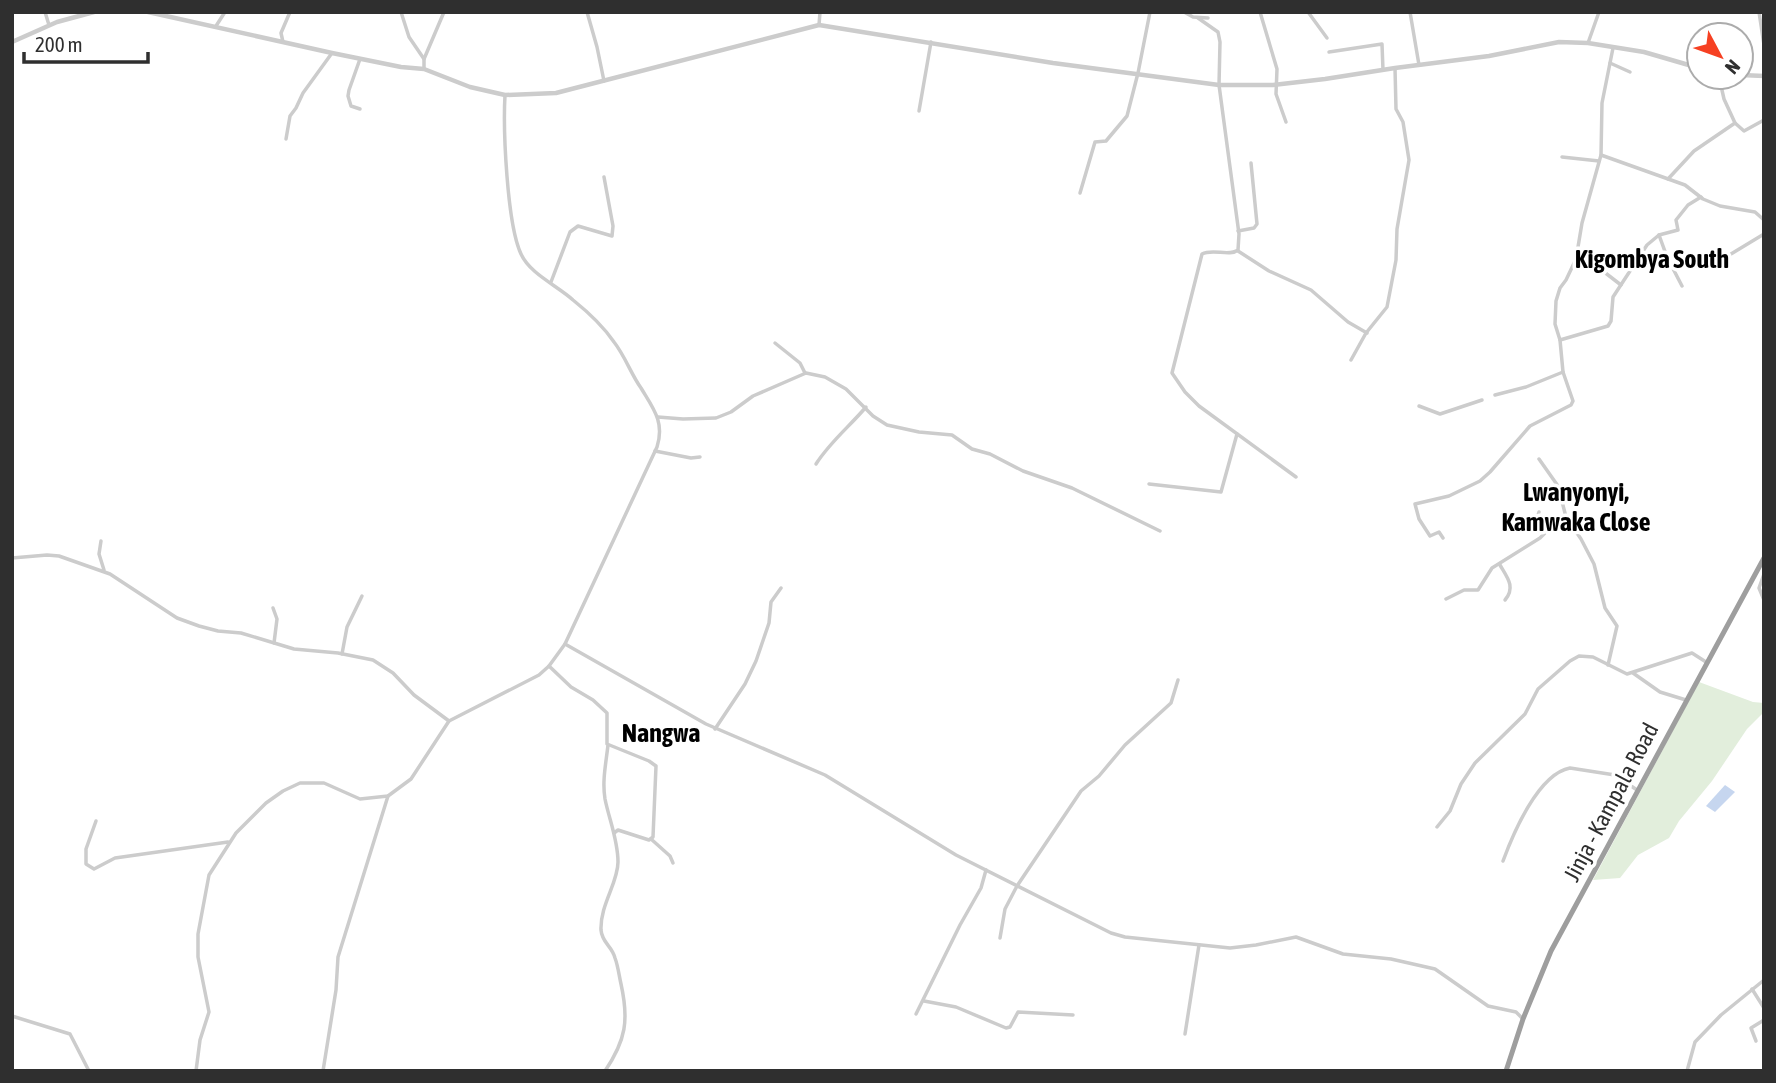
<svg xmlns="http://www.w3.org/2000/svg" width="1776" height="1083" font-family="'Asap Condensed',sans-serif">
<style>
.green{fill:#e2eedc}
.water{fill:#c6d6ef}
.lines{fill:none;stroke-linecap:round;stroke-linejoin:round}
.minor{stroke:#ccc;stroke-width:3.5}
.tertiary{stroke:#ccc;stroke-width:4.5}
.trunk{stroke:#9e9e9e;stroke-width:5}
.labels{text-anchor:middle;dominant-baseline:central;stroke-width:7;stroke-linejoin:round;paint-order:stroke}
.street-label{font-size:23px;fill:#2f2f2f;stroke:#fff}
.quarter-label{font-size:26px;font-weight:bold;fill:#000;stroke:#fff}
</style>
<rect width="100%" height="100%" fill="#fff"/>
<polygon class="green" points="1699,682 1753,702 1764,703 1764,712 1747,729 1712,781 1679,821 1669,838 1638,855 1620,878 1593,880"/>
<polygon class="water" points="1725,785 1735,792 1715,812 1706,806"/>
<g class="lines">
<g class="minor">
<polyline points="45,12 49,25"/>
<polyline points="401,12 409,37 424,59 424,69"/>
<polyline points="587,12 597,47 604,81"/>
<polyline points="1184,12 1193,17 1208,18"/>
<polyline points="1260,12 1277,69 1276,94 1286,122"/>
<polyline points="1308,12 1327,38"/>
<polyline points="1410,12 1419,65"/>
<polyline points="1759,12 1764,45"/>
<path d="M1198 18 1218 32 1220 42 1219 85 1239 234 1238 250C1229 257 1213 248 1202 254L1172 373 1185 392 1199 406 1296 477"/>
<polyline points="819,25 820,12"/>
<polyline points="216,26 225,12"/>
<polyline points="283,42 281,33 290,12"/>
<polyline points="1588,43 1599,12"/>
<polyline points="1329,52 1382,44 1383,70"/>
<polyline points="424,59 444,12"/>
<polyline points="1610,63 1630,72"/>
<polyline points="360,109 351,106 348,96 349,90 360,59"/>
<polyline points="919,111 931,42"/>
<polyline points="1735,123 1744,131 1764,120"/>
<polyline points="286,139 290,116 296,108 303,93 332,53"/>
<polyline points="1601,155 1685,185 1703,199 1720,206 1755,212 1764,220"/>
<polyline points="1562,157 1599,161"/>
<polyline points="1668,179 1694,151 1735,123 1724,99 1719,77"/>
<polyline points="1080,193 1095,142 1106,141 1127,116 1138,73 1150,12"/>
<polyline points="1238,231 1254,228 1257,224 1251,163"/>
<polyline points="1659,235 1667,257 1682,286"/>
<polyline points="1238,251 1269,271 1311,290 1348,322 1367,333"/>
<polyline points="1577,251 1621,285"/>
<polyline points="1726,257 1764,234"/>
<polyline points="551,282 570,232 578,226 612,236 613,226 604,177"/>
<polyline points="1560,340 1608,326 1611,321 1613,297 1647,245 1659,235 1678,230 1676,220 1688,205 1701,197"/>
<polyline points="775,343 800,363 805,373"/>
<polyline points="1351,360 1366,333 1387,307 1396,260 1397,229 1409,160 1403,122 1396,109 1395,68"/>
<polyline points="1495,395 1526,387 1563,372 1560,340 1555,324 1556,301 1560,288 1566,280 1576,259 1582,223 1601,155 1602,103 1613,48"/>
<polyline points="1419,406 1440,414 1482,400"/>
<polyline points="658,417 683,419 716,418 731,412 753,396 806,373 825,377 846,389 873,416 887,425 919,432 952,435 972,449 990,454 1023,471 1072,488 1160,531"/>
<polyline points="655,451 691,458 700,457"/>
<polyline points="1539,459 1558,486 1566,517 1581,539 1594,564 1605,608 1617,626 1608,665"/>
<path d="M816 464C830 442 849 427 866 407"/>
<polyline points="1149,484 1221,492 1237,434"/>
<polyline points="1539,512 1538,515 1546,532 1570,524"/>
<polyline points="1443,538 1439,532 1430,536 1419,519 1415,504 1449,496 1480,481 1490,472 1530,426 1571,405 1573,401 1563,372"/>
<polyline points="101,541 99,554 104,570"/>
<polyline points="12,558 47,555 59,556 110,574 177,618 199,626 218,631 241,633 294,649 338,653 373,660 393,673 414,695 449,721"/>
<path d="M1500 565C1507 577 1516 587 1505 600"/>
<polyline points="1764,574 1759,588 1764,600"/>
<polyline points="1446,599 1464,590 1478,590 1492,568 1540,538 1546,532"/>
<polyline points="273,608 277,619 274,643"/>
<polyline points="565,644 706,724 825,775 956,855 1111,933 1125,937 1230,948 1256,945 1296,937 1343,954 1391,959 1435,969 1488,1006 1516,1012 1523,1019"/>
<polyline points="342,654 347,627 362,596"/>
<polyline points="549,666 571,687 593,700 607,713 607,744 649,761 656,766 653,837 649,840 618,830 614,833"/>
<polyline points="1633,673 1660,692 1686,700"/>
<polyline points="715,729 745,684 756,661 769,623 771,602 781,588"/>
<polyline points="96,821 86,849 86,864 94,869 115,858 228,842"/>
<polyline points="1437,827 1450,811 1461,784 1475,763 1525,714 1538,689 1570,661 1579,656 1593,657 1627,674 1692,653 1706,662"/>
<polyline points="651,839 670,856 673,863"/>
<path d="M1503 861C1513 834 1538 774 1570 768L1615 775 1637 790"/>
<polyline points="1000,938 1005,909 1017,886 1081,791 1099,776 1125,745 1171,703 1178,680"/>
<polyline points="1752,989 1764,1008"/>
<polyline points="924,1001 956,1007 1006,1028 1010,1027 1018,1012 1073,1015"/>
<polyline points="916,1014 960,925 981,888 986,870"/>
<polyline points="12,1016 70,1034 89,1071"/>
<polyline points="1185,1034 1199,945"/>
<polyline points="1756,1041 1751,1028 1764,1020"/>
<path d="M196 1071 200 1040 209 1012 198 957V934L209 875 236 833 266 803 283 791 300 783H324L360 799 388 796 411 779 449 721 539 675 549 666 565 644 657 447C665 422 653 408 641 388 631 374 625 356 614 342 603 326 588 312 573 300 558 286 530 274 521 254 507 224 503 130 505 95"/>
<polyline points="323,1071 336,990 338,957 388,796"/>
<path d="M605 1071C626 1040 629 1020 621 984 619 975 618 966 615 958 612 946 602 943 601 930 600 905 618 883 618 862 618 840 609 819 605 799 602 781 606 763 608 745"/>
<polyline points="1687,1071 1695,1042 1721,1015 1764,980"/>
</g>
<g class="tertiary">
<polyline points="148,12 332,53 401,67 424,69 470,87 505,95 556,93 819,25 1053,63 1219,85 1273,85 1325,79 1395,68 1489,56 1559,42 1588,43 1644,52 1699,68"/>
<polyline points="12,42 57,22 94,12"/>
<polyline points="1741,75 1764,76"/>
</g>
<polyline class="trunk" points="1506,1071 1523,1019 1551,951 1764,558"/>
</g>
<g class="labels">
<g class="street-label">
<text transform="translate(1611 802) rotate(-62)">Jinja - Kampala Road</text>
</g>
<g class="quarter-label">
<text x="1652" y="259">Kigombya South</text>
<text x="1576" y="492">Lwanyonyi,<tspan x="1576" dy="30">Kamwaka Close</tspan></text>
<text x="661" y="733">Nangwa</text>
</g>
</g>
<rect width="1776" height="1083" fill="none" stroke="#2f2f2f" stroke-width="28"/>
<g transform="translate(1720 56) rotate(131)"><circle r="33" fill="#ffffff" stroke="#acacac" stroke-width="2"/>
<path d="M0-5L12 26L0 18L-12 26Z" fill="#f64022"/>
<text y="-10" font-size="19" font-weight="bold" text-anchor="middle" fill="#2f2f2f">N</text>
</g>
<path d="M24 52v10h124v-10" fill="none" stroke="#2f2f2f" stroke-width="3.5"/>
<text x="35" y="52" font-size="21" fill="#2f2f2f" stroke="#ffffff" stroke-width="5" paint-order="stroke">200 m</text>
</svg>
